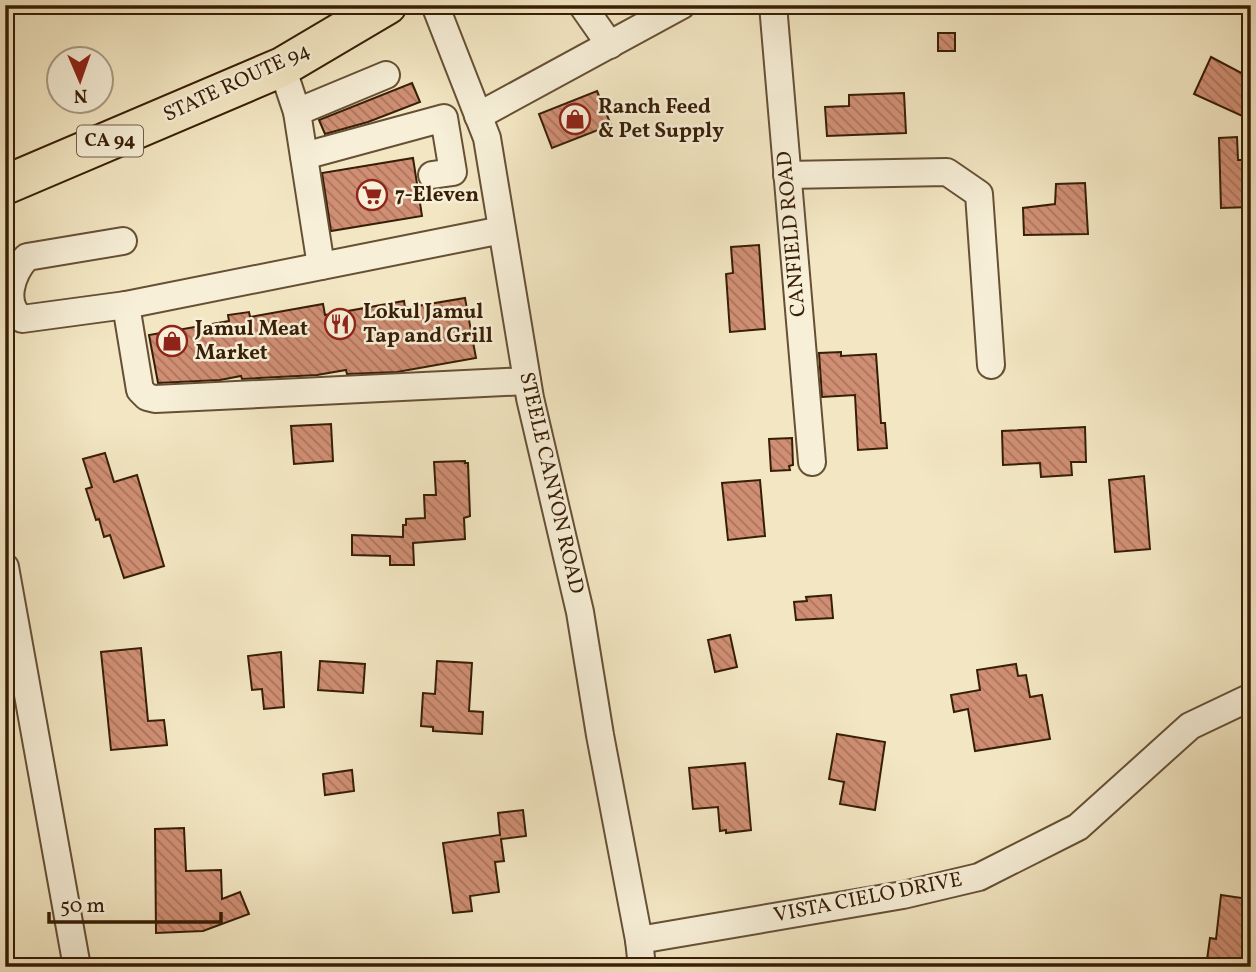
<svg xmlns="http://www.w3.org/2000/svg" width="1256" height="972" font-family="Vollkorn,serif">
<style>
.building{fill:url(#building-back-hatch);stroke:#371e06;stroke-width:2}
.lines{fill:none;stroke-linecap:round;stroke-linejoin:round}
.minor-casing{stroke:#665035;stroke-width:30}
.highway-casing{stroke:#371e06;stroke-width:42}
.minor{stroke:#f7efd8;stroke-width:26}
.highway{stroke:#f3e7c3;stroke-width:38}
.labels{text-anchor:middle;dominant-baseline:central;stroke-width:5;stroke-linejoin:round;paint-order:stroke}
.shield{fill:#f7efd8;stroke:#715d45;stroke-width:2}
.shield-label{font-size:19px;font-weight:bold;fill:#371e06}
.street-label{font-size:21px;fill:#371e06;stroke:#f7efd8}
.poi-label{font-size:21px;font-weight:bold;fill:#371e06;stroke:#f7efd8;text-anchor:start}
</style>
<defs>
<pattern id="building-back-hatch" width="6" height="6" patternUnits="userSpaceOnUse" patternTransform="scale(1.75)"><rect width="6" height="6" fill="#d08f74"/><path d="M-1 5l2 2M0 0l6 6M5-1l2 2" fill="none" stroke="#aa745d"/></pattern>
</defs>
<rect width="100%" height="100%" fill="#f3e7c3"/>
<filter id="stains"><feTurbulence type="fractalNoise" baseFrequency=".00286" numOctaves="4"/><feColorMatrix values="0 0 0 0 .2 0 0 0 0 .09 0 0 0 0 .02 0 0 0 .5 -.17"/></filter>
<radialGradient id="worn" r=".72"><stop offset=".6" stop-color="#630" stop-opacity="0"/><stop offset="1" stop-color="#630" stop-opacity=".3"/></radialGradient>
<g class="building">
<rect x="938" y="33" width="17" height="18"/>
<polygon points="1211,57 1251,78 1251,120 1194,94"/>
<polygon points="412,83 420,102 368,122 325,134 319,120"/>
<polygon points="597,91 611,125 552,148 539,114"/>
<polygon points="904,93 906,133 827,136 825,107 849,106 849,95"/>
<polygon points="1237,137 1238,160 1251,160 1251,207 1221,208 1219,138"/>
<polygon points="413,158 422,216 331,231 322,173"/>
<polygon points="1085,183 1088,234 1024,235 1023,208 1055,204 1056,184"/>
<polygon points="759,245 765,329 730,332 726,274 733,273 731,247"/>
<polygon points="465,298 476,358 397,372 347,374 346,370 317,375 242,379 241,376 220,380 158,383 149,335 229,321 228,315 249,312 250,317 323,304 325,315 404,301 405,308"/>
<polygon points="841,352 841,356 876,354 881,423 885,423 887,448 858,450 855,395 822,397 819,353"/>
<polygon points="331,424 333,461 294,464 291,426"/>
<polygon points="1085,427 1086,462 1071,462 1072,475 1041,477 1040,463 1003,465 1002,431"/>
<polygon points="792,438 793,465 789,466 790,470 771,471 769,439"/>
<polygon points="105,453 114,482 137,475 164,566 124,578 110,535 104,537 99,519 96,520 86,489 92,487 83,459"/>
<polygon points="465,461 465,463 468,463 470,516 464,518 465,539 413,543 414,565 390,565 390,556 352,555 352,535 403,537 403,525 406,525 406,519 425,518 424,495 436,495 434,462"/>
<polygon points="1144,476 1150,549 1115,552 1109,480"/>
<polygon points="760,480 765,536 728,540 722,483"/>
<polygon points="831,595 833,618 796,620 794,602 807,601 806,597"/>
<polygon points="730,635 737,667 715,672 708,640"/>
<polygon points="141,648 148,721 164,720 167,745 111,750 101,652"/>
<polygon points="281,652 284,707 264,709 262,689 252,690 248,656"/>
<polygon points="320,661 365,664 363,693 318,690"/>
<polygon points="437,661 472,663 469,711 483,712 482,734 433,731 433,727 421,726 423,693 435,694"/>
<polygon points="1016,664 1018,676 1026,675 1030,697 1042,695 1050,739 975,751 968,709 954,712 951,695 980,690 977,670"/>
<polygon points="837,734 885,742 875,810 840,804 844,782 829,779"/>
<polygon points="745,763 751,830 726,833 726,830 720,831 718,807 693,809 689,768"/>
<polygon points="352,770 354,791 325,795 323,774"/>
<polygon points="523,810 526,836 501,839 504,861 495,862 499,892 470,896 472,911 453,913 443,843 500,835 498,813"/>
<polygon points="184,828 186,871 221,870 222,899 240,892 249,914 203,931 156,933 155,829"/>
<polygon points="1221,895 1249,899 1244,930 1251,931 1251,967 1206,967 1210,938 1216,939"/>
</g>
<g class="lines">
<g class="minor-casing">
<g id="minor">
<polyline points="435,5 487,138 530,398 580,612 600,735 639,940 642,967"/>
<polyline points="582,5 610,45"/>
<polyline points="773,5 812,462"/>
<polyline points="282,67 297,112 321,266"/>
<polyline points="297,112 386,75"/>
<polyline points="478,116 682,5"/>
<polyline points="304,156 444,118 453,172 432,175"/>
<polyline points="787,175 947,172 979,194 991,365"/>
<path d="M123 241 27 257C12 273 1 304 22 319L126 305 140 390 147 397 155 399 527 381"/>
<polyline points="126,305 502,230"/>
<polyline points="5,567 77,967"/>
<polyline points="639,940 903,895 979,877 1078,827 1190,726 1251,697"/>
</g>
</g>
<g class="highway-casing">
<polyline id="highway" points="5,185 282,67 387,5"/>
</g>
<use href="#minor" class="minor"/>
<use href="#highway" class="highway"/>
</g>
<defs>
<g id="shop-ring" transform="scale(1.575)"><circle r="9.5" fill="#f7efd8" stroke="#8f2418" stroke-width="1.5"/><path d="M-5-2.5h2.3a2.7 3.5 0 0 1 5.4 0H5L5.5 6h-11ZM-1.5-2.5h3a1.5 2.3 0 0 0-3 0Z" fill="#8f2418"/></g>
<g id="supermarket-ring" transform="scale(1.575)"><circle r="9.5" fill="#f7efd8" stroke="#8f2418" stroke-width="1.5"/><path d="M-6-5.5h2.5l.6 2H6L4.5 2H-2.5L-4.4-4H-6ZM-1.5 3.2a1.3 1.3 0 1 0 .1 0ZM3 3.2a1.3 1.3 0 1 0 .1 0Z" fill="#8f2418"/></g>
<g id="restaurant-ring" transform="scale(1.575)"><circle r="9.5" fill="#f7efd8" stroke="#8f2418" stroke-width="1.5"/><path d="M-5-6h1v4h1v-4h1v4h1v-4h1v5L-1.5 .5V6h-2V.5L-5-1ZM5-6V6H3V1.5H1.5Q1.5-4 5-6Z" fill="#8f2418"/></g>
</defs>
<g fill-rule="evenodd">
<use href="#shop-ring" x="575" y="119"/>
<use href="#supermarket-ring" x="372" y="195"/>
<use href="#restaurant-ring" x="340" y="324"/>
<use href="#shop-ring" x="172" y="341"/>
</g>
<g class="labels">
<rect class="shield" x="77" y="125.5" width="66" height="31" rx="5"/>
<g class="shield-label">
<text x="110" y="141">CA 94</text>
</g>
<g class="street-label">
<text transform="translate(237 83) rotate(-25)">STATE ROUTE 94</text>
<text transform="translate(792 234) rotate(-95)">CANFIELD ROAD</text>
<text transform="translate(551 483) rotate(77)">STEELE CANYON ROAD</text>
<text transform="translate(868 898) rotate(-11)">VISTA CIELO DRIVE</text>
</g>
<g class="poi-label">
<text x="598" y="107">Ranch Feed<tspan x="598" dy="24">&amp; Pet Supply</tspan></text>
<text x="395" y="195">7-Eleven</text>
<text x="363" y="312">Lokul Jamul<tspan x="363" dy="24">Tap and Grill</tspan></text>
<text x="195" y="329">Jamul Meat<tspan x="195" dy="24">Market</tspan></text>
</g>
</g>
<rect width="1256" height="972" fill="none" stroke="#f3e7c3" stroke-width="28"/>
<rect x="7" y="7" width="1242" height="958" fill="none" stroke="#371e06" stroke-width="3.5"/>
<rect x="14" y="14" width="1228" height="944" fill="none" stroke="#371e06" stroke-width="2"/>
<g transform="translate(80 80) rotate(178)"><circle r="33" fill="#f7efd8" stroke="#aa9b84" stroke-width="2"/>
<path d="M0-5L12 26L0 18L-12 26Z" fill="#8f2418"/>
<text y="-10" font-size="19" font-weight="bold" text-anchor="middle" fill="#371e06">N</text>
</g>
<path d="M49 912v10h172v-10" fill="none" stroke="#371e06" stroke-width="3.5"/>
<text x="60" y="912" font-size="21" fill="#371e06" stroke="#f7efd8" stroke-width="5" paint-order="stroke">50 m</text>
<rect width="100%" height="100%" filter="url(#stains)"/>
<rect width="100%" height="100%" fill="url(#worn)"/>
</svg>
